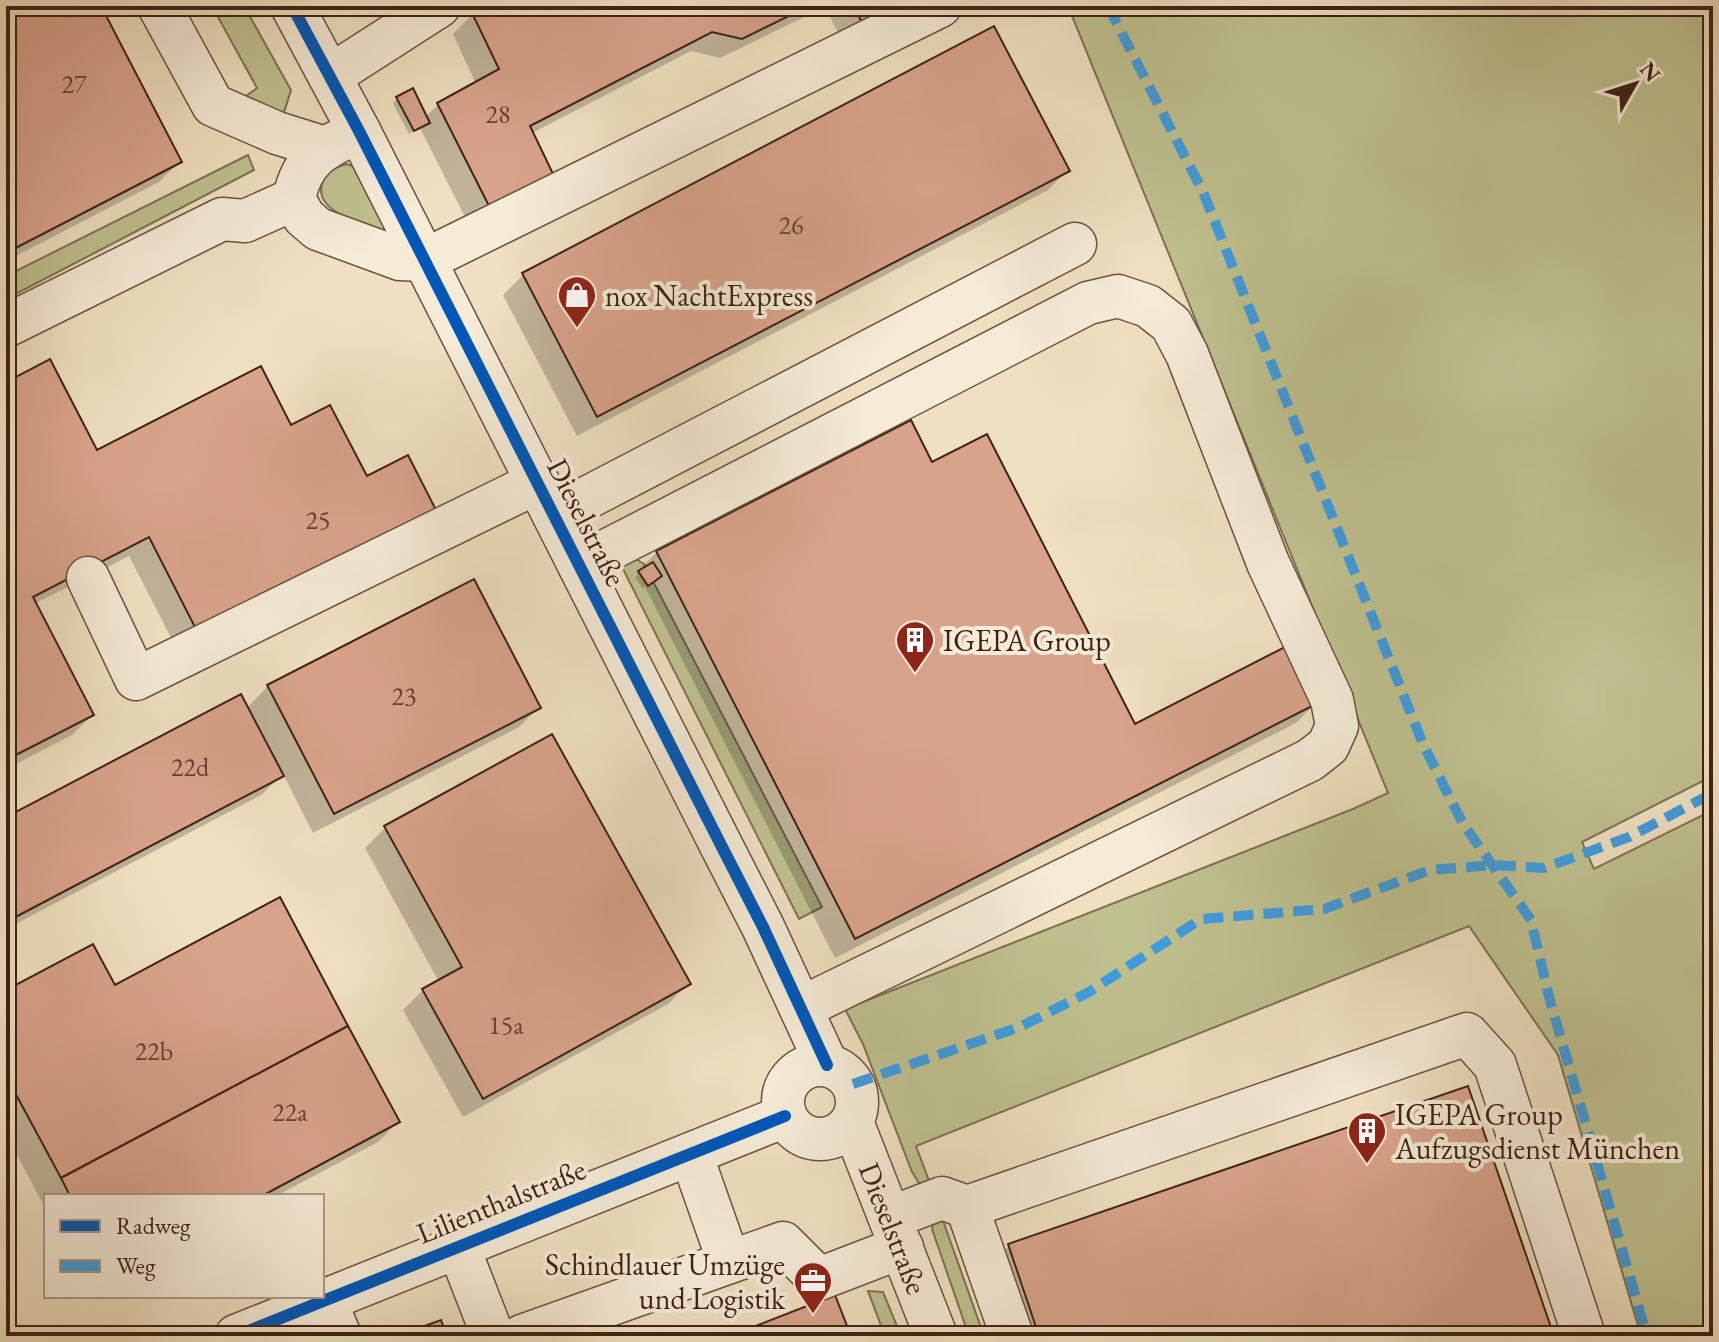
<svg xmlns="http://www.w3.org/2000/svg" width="1719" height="1342" font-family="'EB Garamond',serif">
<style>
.green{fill:#bfc18f;stroke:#7e7252;stroke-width:2}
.shadow{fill:#0003}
.building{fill:#d8a38b;stroke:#3e2215;stroke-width:2}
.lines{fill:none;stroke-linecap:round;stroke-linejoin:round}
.minor-casing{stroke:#6a5240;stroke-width:45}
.minor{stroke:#f5ebd7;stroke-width:42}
.quiet{stroke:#3f9cdf;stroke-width:10;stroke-dasharray:20 10;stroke-linecap:butt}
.cycleway-casing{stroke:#f5ebd7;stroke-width:17}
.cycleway{stroke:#0057b8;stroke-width:12}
.labels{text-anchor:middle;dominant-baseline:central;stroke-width:8;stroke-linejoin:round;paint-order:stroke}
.number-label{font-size:26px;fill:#644232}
.poi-label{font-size:30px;fill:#3e2215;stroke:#f5ebd7;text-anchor:start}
.street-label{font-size:30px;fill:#3e2215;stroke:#f5ebd7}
</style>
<rect width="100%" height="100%" fill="#efe0c1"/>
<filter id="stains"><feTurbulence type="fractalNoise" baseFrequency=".0025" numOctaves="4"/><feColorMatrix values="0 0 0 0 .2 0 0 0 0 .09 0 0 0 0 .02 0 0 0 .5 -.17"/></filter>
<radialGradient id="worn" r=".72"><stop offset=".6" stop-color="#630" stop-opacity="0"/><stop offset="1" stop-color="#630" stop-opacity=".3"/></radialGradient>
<g class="green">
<polygon points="212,6 244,6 291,90 281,122 238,102 257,88"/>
<polygon points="1068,6 1713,6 1713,776 1582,842 1594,869 1713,810 1713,1336 1641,1336 1558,1055 1469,926 916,1146 931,1186 921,1186 912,1172 863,1044 845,1009 1353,809 1388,793"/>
<polygon points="248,155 254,170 6,299 6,276"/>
<path d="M347 164 365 171 390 229 383 232C363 224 310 211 323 181 328 170 336 167 347 164Z"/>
<polygon points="634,558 644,564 822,907 799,919 622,567 624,559"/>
<polygon points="941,1215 984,1336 969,1336 932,1229 934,1220"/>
<polygon points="868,1291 883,1292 901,1336 885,1336"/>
</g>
<g class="shadow">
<polygon points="6,6 98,6 179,162 159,182 6,261"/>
<polygon points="489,6 928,6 845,47 825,7 720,58 691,51 532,133 553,178 471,229 420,128 409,134 393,103 397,99 425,117 438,105 476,84 453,34 473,14"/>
<polygon points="994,29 1068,170 1048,190 577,436 503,295 523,275"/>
<polygon points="6,384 96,453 291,428 366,479 180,655 129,556 34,604 92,715 72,735 6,769"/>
<polygon points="657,552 1134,726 1316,703 1296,723 835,958 645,587 643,589 635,577 638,574 637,572"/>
<polygon points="268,686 539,707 519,727 313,833 283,774 261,795 6,929 6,819 246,709"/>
<polygon points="385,828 688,984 668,1004 463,1117 403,1010 423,990 439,982 365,848"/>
<polygon points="114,988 398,1122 378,1142 276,1196 46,1196 46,1210 6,1134 6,992"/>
<polygon points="1467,1089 1552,1336 1013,1336 989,1266 1009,1246"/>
</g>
<g class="building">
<polygon points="6,6 101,6 182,162 6,253"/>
<polygon points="485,6 809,6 742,39 712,32 530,126 555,178 491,210 437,103 499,69 472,13"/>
<polygon points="854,6 911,6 865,29"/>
<polygon points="994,26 1070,171 597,417 522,273"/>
<polygon points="413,88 430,123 414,131 396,97"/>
<polygon points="50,359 97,450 261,366 291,425 330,405 367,476 408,455 438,514 200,637 149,537 33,597 94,715 6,760 6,382"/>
<polygon points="911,420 932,462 987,434 1135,724 1289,645 1318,703 855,939 656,551"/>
<polygon points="653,562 662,576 648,586 638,571"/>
<polygon points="474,579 541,708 334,814 267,685"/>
<polygon points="241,694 284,776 6,922 6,817"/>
<polygon points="552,734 691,984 483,1099 422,989 462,967 384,826"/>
<polygon points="280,897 348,1026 61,1178 6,1076 6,990 93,944 115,985"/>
<polygon points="348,1026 400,1122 262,1196 70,1196 61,1178"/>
<polygon points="1468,1086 1554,1336 1039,1336 1008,1244"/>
<polygon points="835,1295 851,1336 730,1336"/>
<polygon points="441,1320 447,1336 409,1336 408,1332"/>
</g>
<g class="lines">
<g class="minor-casing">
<g id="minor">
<polyline points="159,6 213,105 277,133 325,148"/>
<polyline points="292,6 359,131 723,849 763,927 827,1065"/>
<polyline points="330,76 439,6"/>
<path d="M359 131C324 148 302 157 294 199L304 217 318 229 400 259 425 260 940 6"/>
<polyline points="6,326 222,219 245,221 294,199"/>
<polyline points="554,515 1075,244"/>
<polyline points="579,565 1088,303 1118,296 1148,306 1171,324 1187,354 1268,563 1332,700 1337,726 1328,746 1310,760 801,1008"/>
<polyline points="88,578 136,679 538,482"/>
<circle cx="820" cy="1102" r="37"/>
<path id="s1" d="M852 1122 936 1336"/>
<polyline points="691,1154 729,1262"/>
<polyline points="967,1207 1012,1336"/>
<polyline points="890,1218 942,1198 967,1207 1467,1034 1495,1065 1584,1336"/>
<polyline points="458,1246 493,1336"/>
<polyline points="325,1300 340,1336"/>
<polyline points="236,1336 785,1116"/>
<polyline points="522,1336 783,1243 819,1279 902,1247"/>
</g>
</g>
<use href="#minor" class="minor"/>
<g class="quiet">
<polyline points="1108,6 1203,192 1423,744 1462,822 1531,920 1549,997 1647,1336"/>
<polyline points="853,1084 1020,1027 1089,992 1201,919 1324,909 1430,870 1493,865 1544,868 1629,837 1713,793"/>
</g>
<g class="cycleway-casing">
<g id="cycleway">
<polyline points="292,6 359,131 723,849 763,927 827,1065"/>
<polyline points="236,1336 785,1116"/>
</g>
</g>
<use href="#cycleway" class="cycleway"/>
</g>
<defs>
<g id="shop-pin" transform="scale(2)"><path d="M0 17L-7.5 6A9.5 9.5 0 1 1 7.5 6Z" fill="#8f2418" stroke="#f5ebd7"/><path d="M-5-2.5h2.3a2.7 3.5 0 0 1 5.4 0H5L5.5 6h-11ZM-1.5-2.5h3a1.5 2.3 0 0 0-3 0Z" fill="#fff"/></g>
<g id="building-pin" transform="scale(2)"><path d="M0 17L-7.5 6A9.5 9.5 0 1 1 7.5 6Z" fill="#8f2418" stroke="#f5ebd7"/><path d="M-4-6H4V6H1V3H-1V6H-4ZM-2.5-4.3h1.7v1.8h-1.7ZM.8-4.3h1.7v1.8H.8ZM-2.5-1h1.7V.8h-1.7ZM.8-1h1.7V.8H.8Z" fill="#fff"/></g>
<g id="office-pin" transform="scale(2)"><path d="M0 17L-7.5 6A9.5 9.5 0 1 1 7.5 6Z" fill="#8f2418" stroke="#f5ebd7"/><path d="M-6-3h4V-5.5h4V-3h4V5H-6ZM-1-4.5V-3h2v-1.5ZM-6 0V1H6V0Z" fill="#fff"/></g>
</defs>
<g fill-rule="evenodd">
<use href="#shop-pin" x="577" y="295"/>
<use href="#building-pin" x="915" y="640"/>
<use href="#building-pin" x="1367" y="1131"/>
<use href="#office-pin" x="813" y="1281"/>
</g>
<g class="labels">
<g class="number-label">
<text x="74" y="84">27</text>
<text x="498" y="114">28</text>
<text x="791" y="225">26</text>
<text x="318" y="520">25</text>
<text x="404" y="696">23</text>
<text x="190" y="767">22d</text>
<text x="506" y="1025">15a</text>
<text x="154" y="1051">22b</text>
<text x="290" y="1112">22a</text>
</g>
<g class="poi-label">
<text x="605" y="295">nox NachtExpress</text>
<text x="943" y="640">IGEPA Group</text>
<text x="1395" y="1114">IGEPA Group<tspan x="1395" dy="34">Aufzugsdienst München</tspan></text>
<text x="785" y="1264" text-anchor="end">Schindlauer Umzüge<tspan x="785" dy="34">und Logistik</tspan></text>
</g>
<g class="street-label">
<text transform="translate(587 522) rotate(63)">Dieselstraße</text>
<text transform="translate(501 1201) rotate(-22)">Lilienthalstraße</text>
<text stroke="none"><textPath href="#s1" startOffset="114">Dieselstraße</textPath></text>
</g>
</g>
<rect width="1719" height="1342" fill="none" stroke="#efe0c1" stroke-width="32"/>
<rect x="8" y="8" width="1703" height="1326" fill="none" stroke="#3e2215" stroke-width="4"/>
<rect x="16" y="16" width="1687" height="1310" fill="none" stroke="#3e2215" stroke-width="2"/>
<rect x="44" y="1194" width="280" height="104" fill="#f5ebd7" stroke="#ac9b89" stroke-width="2"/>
<rect x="60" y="1220" width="40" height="12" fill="#0057b8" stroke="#ac9b89" stroke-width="2"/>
<text x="116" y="1234" font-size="24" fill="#3e2215">Radweg</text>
<rect x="60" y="1260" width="40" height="12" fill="#3f9cdf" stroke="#ac9b89" stroke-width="2"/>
<text x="116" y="1274" font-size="24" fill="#3e2215">Weg</text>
<g transform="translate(1635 84) rotate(51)" stroke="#f5ebd7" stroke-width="6" paint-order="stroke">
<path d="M0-6L14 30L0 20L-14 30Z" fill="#3e2215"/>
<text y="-12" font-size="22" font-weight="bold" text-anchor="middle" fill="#3e2215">N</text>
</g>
<rect width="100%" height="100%" filter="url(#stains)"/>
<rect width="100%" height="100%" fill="url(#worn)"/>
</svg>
